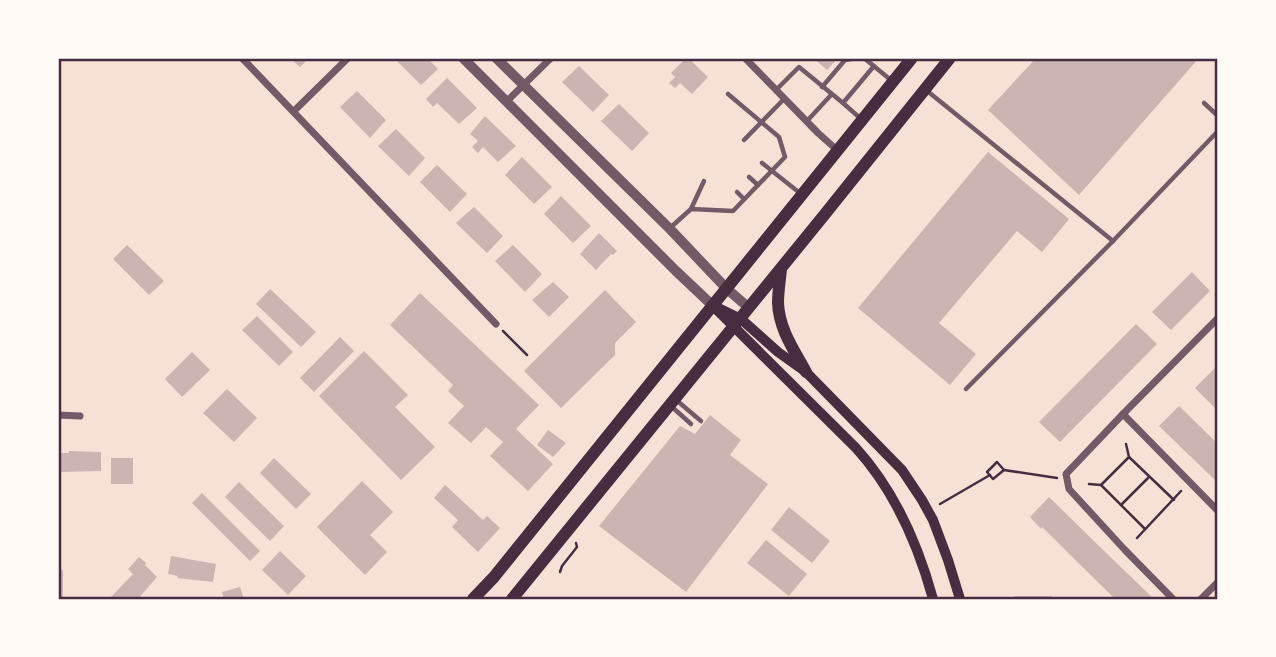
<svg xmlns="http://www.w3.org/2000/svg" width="1276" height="657" font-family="Raleway,sans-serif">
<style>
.building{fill:#ccb4b1}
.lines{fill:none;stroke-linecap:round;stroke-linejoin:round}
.path{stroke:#4a2c40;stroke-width:2.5}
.service{stroke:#755966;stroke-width:4.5}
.minor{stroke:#755966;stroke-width:7}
.tertiary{stroke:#755966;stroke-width:10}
.secondary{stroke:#4a2c40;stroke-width:10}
.primary{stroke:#4a2c40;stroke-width:12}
.neatline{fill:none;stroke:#4a2c40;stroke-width:2.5}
</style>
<rect width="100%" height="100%" fill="#f7e1d7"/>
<g class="building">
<polygon points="290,58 309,58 300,67"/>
<polygon points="394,58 427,58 438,69 421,85"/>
<polygon points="686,58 688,58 708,77 692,94 680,83 675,88 669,83 675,77 671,73"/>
<polygon points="813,58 838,58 827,70"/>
<polygon points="1036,58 1199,58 1079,195 988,110"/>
<polygon points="579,66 609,95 593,112 562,82"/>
<polygon points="447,78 477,108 459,124 437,103 433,107 426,99"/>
<polygon points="357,91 386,120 370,138 340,107"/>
<polygon points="619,104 649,133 632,151 601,121"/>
<polygon points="485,116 516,146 498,162 483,147 478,153 472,147 478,141 470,134"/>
<polygon points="396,129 425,158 409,176 378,146"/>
<polygon points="988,152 1069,219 1042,252 1017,231 939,323 976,354 950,385 858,308"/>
<polygon points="522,157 552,187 534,204 505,175"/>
<polygon points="437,165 467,194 450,212 420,182"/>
<polygon points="561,196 591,226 573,243 544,214"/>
<polygon points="474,207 503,236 487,253 456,223"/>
<polygon points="599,233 617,251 613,255 611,254 596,270 580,254"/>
<polygon points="127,245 164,281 149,295 113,259"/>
<polygon points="513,245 542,274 525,292 495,261"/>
<polygon points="1192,272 1210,291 1171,330 1152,312"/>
<polygon points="553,282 569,297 549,317 532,300"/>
<polygon points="270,289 316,332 301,347 256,304"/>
<polygon points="605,290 636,322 615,343 615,355 561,408 524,371"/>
<polygon points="420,293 539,405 516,429 553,464 528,491 490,456 503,442 486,427 471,443 448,423 464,406 448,391 453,385 390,325"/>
<polygon points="257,316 293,352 279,366 242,330"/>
<polygon points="1136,324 1157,344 1060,442 1039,422"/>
<polygon points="340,337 354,351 314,392 300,378"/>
<polygon points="364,351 408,395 395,407 435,447 401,480 319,396"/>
<polygon points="192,352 210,370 182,397 165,379"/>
<polygon points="1218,365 1218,405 1215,408 1195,388"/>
<polygon points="227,389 257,418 234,442 203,413"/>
<polygon points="1179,406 1218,444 1218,483 1159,426"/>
<polygon points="710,415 741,440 730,455 768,484 686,592 599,526 680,426 695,434"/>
<polygon points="548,430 566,443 553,457 537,445"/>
<polygon points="69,451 101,452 101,471 58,472 58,453 69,453"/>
<rect x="111" y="458" width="22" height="26"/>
<polygon points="274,458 311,494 296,509 260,473"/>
<polygon points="362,481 393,512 370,535 387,552 365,575 317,527"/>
<polygon points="239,482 284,526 270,541 225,497"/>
<polygon points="445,485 483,520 487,516 500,528 478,552 452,527 458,520 434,498"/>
<polygon points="202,493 260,551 250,561 192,503"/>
<polygon points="1049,497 1099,546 1154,599 1115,599 1042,527 1041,529 1030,517"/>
<polygon points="789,507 830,541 812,563 771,530"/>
<polygon points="766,540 807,574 789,596 747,563"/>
<polygon points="280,551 306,576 288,595 262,570"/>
<polygon points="171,556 216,564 213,582 177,578 178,576 168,574"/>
<polygon points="139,557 146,563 145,565 157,577 138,599 113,599 111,597 133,574 128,569"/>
<rect x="58" y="570" width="5" height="29"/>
<polygon points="240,587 244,599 224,599 222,592"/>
<rect x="1014" y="596" width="38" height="3"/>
</g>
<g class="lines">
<g class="path">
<polyline points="503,331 527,355"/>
<polyline points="1126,444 1129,457 1174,500"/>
<polyline points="1129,457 1101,485 1145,529"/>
<polygon points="997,462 1004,470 993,479 987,472"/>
<polyline points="1004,470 1057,478"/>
<polyline points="1089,484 1101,485"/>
<polyline points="940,504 990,475"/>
<polyline points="1121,505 1148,478"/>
<polyline points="1137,538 1181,491"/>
<polyline points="560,572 562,566 577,547 576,543"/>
</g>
<g class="service">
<polyline points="864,58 892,81"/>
<polyline points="822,87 845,60 857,58"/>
<polyline points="776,90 799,67 843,103 874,66"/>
<polyline points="926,90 1113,241"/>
<polyline points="843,103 861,119"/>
<polyline points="1204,103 1218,116"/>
<polyline points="807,121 831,95"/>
<polyline points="744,140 784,99"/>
<polyline points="762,163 801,194"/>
<polyline points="749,177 758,185"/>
<polyline points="737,192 744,199"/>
<polyline points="691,209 704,181"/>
<polyline points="670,228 691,209 733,211 785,157 779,137 728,94"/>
<polyline points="966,389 1113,241 1218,131"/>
<polyline points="675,399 701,421"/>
<polyline points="671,406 691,424"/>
</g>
<g class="minor">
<polyline points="242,58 496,324"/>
<polyline points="745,58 818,133 837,150"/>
<polyline points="507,101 551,58"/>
<polyline points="294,111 348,58"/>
<polyline points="1123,414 1218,511"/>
<polyline points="58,415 80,416"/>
<polyline points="1173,599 1124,549 1069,489 1066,474 1123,414 1218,318"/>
<polyline points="1201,599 1218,582"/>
</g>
<g class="tertiary">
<polyline points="463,58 676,271 712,305"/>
<polyline points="496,58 670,229 726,288 749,308"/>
</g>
<g class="secondary">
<polyline points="712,305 741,319 778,352 806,372 902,470 922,500 933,520 948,560 960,599"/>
<path d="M717 310 856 448C895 491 918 544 933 599"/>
</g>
<g class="primary">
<path d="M781 269C780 280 778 292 778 303 779 329 794 350 806 372"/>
<polyline points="473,599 494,577 912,58"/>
<polyline points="512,599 825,214 950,58"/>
</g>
</g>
<rect width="1276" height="657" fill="none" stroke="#fffaf5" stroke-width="119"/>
<rect x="60" y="60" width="1156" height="538" class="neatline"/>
</svg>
